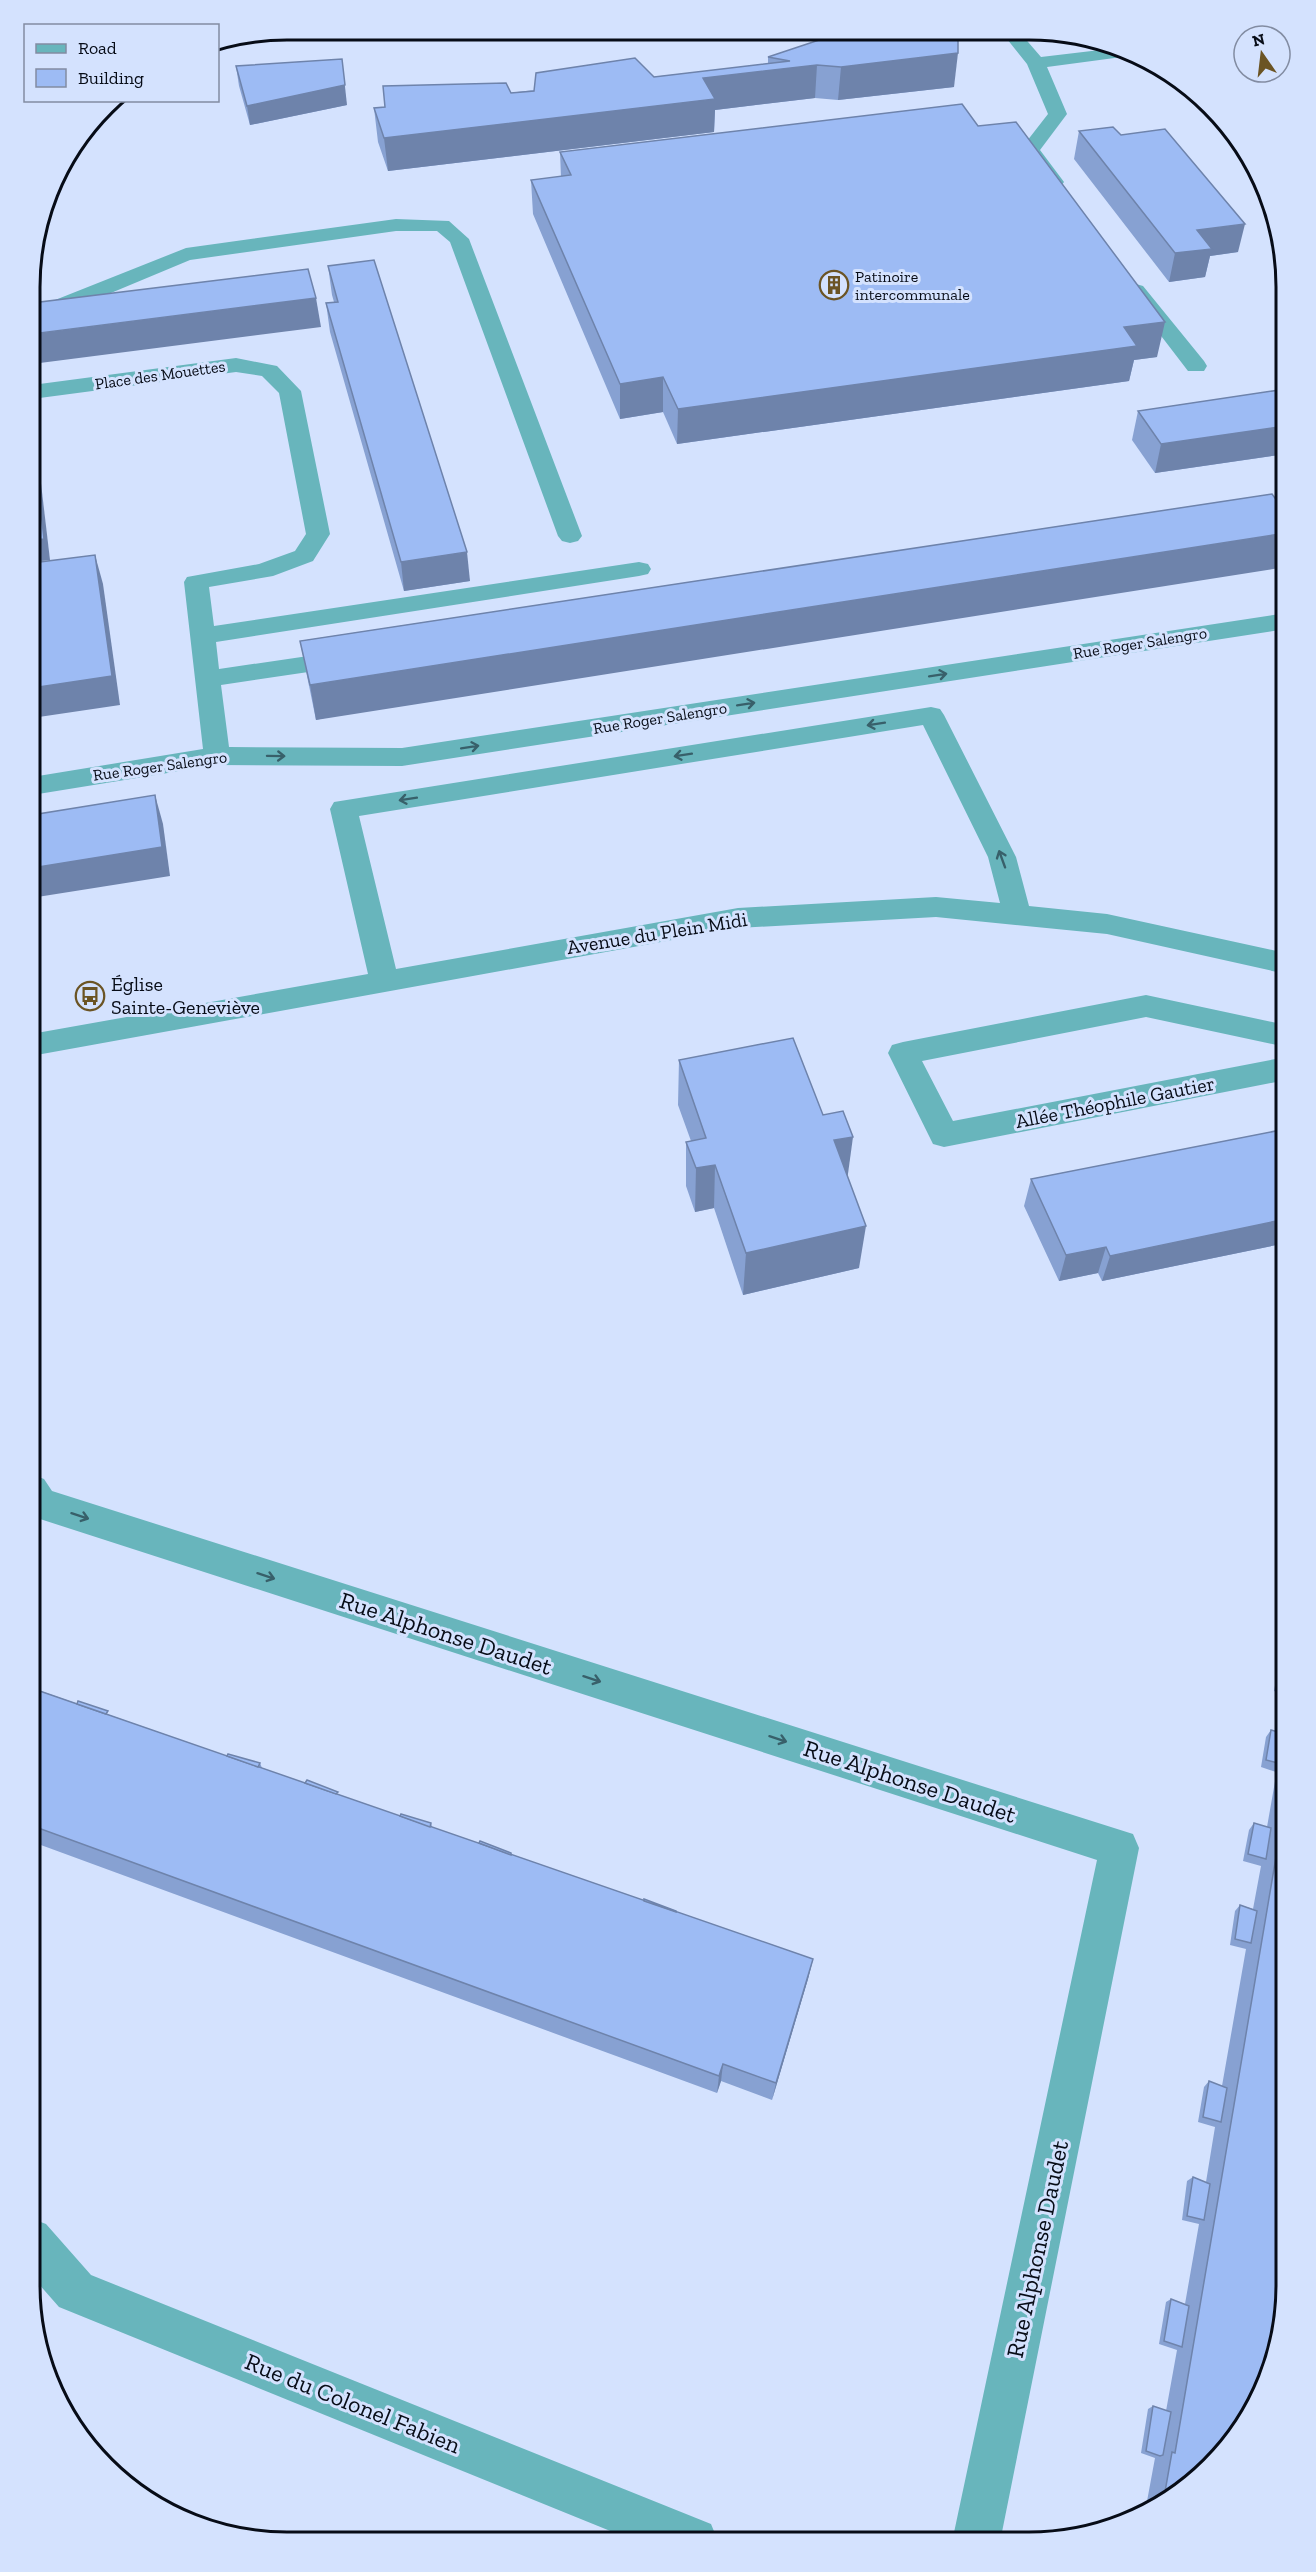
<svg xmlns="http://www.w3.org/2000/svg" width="1316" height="2572" font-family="'Zilla Slab',serif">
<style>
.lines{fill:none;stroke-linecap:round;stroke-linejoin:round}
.minor{fill:#68b5bc;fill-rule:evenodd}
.wall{fill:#87a1d2}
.shaded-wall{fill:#6e83ab}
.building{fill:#9dbbf4;stroke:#6e83ab;stroke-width:1.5}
.oneway{stroke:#38606a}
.labels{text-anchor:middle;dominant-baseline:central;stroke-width:6;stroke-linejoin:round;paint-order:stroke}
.far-poi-label{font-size:16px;fill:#070c17;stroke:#d4e2fe;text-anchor:start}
.far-street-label{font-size:16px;fill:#070c17;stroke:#d4e2fe}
.street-label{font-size:20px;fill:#070c17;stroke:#d4e2fe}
.poi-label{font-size:20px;fill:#070c17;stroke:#d4e2fe;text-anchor:start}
.near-street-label{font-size:24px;fill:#070c17;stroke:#d4e2fe}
.rim{fill:none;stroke:#070c17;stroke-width:3}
</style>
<rect width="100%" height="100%" fill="#d4e2fe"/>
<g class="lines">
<g class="minor">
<polygon points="288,30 323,30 314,35 251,42 243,39"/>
<polygon points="1003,34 1022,35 1041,57 1117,48 1137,55 1047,67 1067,114 1040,150 1064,182 1061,186 1047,186 1020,150 1048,114 1027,64"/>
<polygon points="396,219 449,221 469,239 582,536 578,541 570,543 562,541 558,536 450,242 437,231 396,231 190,260 51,318 35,318 32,313 35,308 186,248"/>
<polygon points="1136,284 1143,286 1204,361 1207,366 1204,371 1188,371 1129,294 1125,290 1129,286"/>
<polygon points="236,358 277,366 301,391 330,534 313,561 273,576 209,587 214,626 639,562 648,564 651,569 648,574 639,576 216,642 219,669 349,650 358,652 362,658 358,664 349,666 221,685 229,747 402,748 1286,613 1286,629 402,766 217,765 32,795 32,777 203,749 184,582 187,577 259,564 295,551 306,534 279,393 262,376 236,372 32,399 32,385"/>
<path d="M931 707 940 709 944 715 1016 857 1029 906 1107 914 1286 953V974L1107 934 936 917 738 928 31 1056V1034L368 974 330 809 334 802ZM923 725 988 857 1000 903 936 897 738 908 396 969 359 816Z"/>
<polygon points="1146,995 1286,1025 1286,1047 1146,1017 922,1061 953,1121 1286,1057 1286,1080 944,1147 933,1144 888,1053 892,1045 903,1042"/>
<polygon points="31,1474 44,1479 52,1491 1133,1834 1139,1848 1000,2542 952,2542 1097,1860 40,1519 31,1515"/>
<polygon points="30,2218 46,2224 91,2275 711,2524 718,2541 635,2541 59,2307 30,2274"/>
</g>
</g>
<g class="wall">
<polygon points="465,31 536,32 469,39"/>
<polygon points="840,33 954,87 838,100 815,98 715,110 714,132 388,171 378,142 374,108 768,64 768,57"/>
<polygon points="236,66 347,105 250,125 239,86"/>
<polygon points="978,126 1157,357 1134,360 1129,381 677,444 663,412 620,419 533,214 531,180 561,177 560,152"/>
<polygon points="1079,131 1121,135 1238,252 1210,256 1205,277 1169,282 1074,159"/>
<polygon points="328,266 470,581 404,591 330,332 326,303 334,302 332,295"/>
<polygon points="1286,389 1286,454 1155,473 1132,440 1138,411"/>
<polygon points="1272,494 316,720 307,676 300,641"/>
<polygon points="1286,624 1286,660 1278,649"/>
<polygon points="679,1060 848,1178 859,1268 743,1295 714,1208 695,1212 686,1186 686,1142 691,1141 678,1105"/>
<polygon points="1286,1129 1286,1243 1102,1281 1098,1273 1059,1281 1024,1206 1031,1179"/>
<polygon points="1284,1656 1286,1656 1286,1695 1274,1691 1279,1664"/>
<polygon points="31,1683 33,1684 38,1690 227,1756 260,1763 262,1768 400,1816 431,1823 432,1827 813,1959 808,1979 772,2100 721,2081 717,2093 30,1841"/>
<polygon points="1286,1722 1285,2302 1172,2498 1145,2512 1155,2458 1141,2453 1148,2409 1153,2406 1166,2411 1177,2350 1159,2344 1166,2302 1171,2299 1185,2304 1199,2224 1182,2220 1187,2181 1193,2177 1206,2182 1215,2127 1198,2122 1204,2087 1209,2081 1222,2086 1246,1949 1230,1945 1235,1911 1240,1905 1253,1909 1261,1866 1243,1861 1249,1830 1254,1823 1267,1827 1277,1770 1276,1772 1261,1767 1266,1737 1271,1730 1284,1734"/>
</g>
<g class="shaded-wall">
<polygon points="468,31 536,32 469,39"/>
<polygon points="958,53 954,87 838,100 841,67"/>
<polygon points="342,59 347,105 250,125 247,106"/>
<polygon points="817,65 815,98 715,110 714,132 388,171 384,138 703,78"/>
<polygon points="1245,224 1238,252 1210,256 1205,277 1169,282 1175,253 1197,230"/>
<polygon points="32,254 36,283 32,284"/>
<polygon points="316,298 321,327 32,364 32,334"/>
<polygon points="1165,322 1157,357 1134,360 1129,381 677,444 678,409 1124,327"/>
<polygon points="663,377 663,412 620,419 620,384"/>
<polygon points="32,407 50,560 32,562"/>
<polygon points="1286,426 1286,454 1155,473 1161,444"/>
<polygon points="1286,533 1286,567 316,720 310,685"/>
<polygon points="467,552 470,581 404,591 401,562"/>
<polygon points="95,555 103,584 120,705 32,718 32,688"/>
<polygon points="155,795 163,824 170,876 31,898 32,868"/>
<polygon points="853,1137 847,1181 834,1140"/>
<polygon points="715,1165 714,1208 695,1212 696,1168"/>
<polygon points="1286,1219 1286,1243 1102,1281 1110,1256"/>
<polygon points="866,1226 859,1268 743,1295 746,1253"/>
<polygon points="1106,1247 1098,1273 1059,1281 1066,1255"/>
<polygon points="813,1959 808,1979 772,2100 776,2083"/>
<polygon points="723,2064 721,2081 717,2093 719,2076"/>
<polygon points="48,2375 57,2379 54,2387"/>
</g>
<g class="building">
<polygon points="840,33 958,34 958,53 841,67 817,65 703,78 715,99 384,138 374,108 385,107 383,86 506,83 511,93 534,91 536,73 635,58 654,77 790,61 768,57"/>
<polygon points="342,59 345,85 247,106 236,66"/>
<polygon points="962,104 978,126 1016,122 1165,322 1124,327 1137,346 678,409 663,377 620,384 531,180 571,175 560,152"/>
<polygon points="1113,127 1121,135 1165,129 1245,224 1197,230 1212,249 1175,253 1079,131"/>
<polygon points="374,260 467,552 401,562 326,303 338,302 328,266"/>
<polygon points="308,269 316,298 32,334 32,303"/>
<polygon points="1286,389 1286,426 1161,444 1138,411"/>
<polygon points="32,432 44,539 32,540"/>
<polygon points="1272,494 1286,513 1286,533 310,685 300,641"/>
<polygon points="95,555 112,676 32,688 32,563"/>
<polygon points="155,795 162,847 32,868 32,815"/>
<polygon points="793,1038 823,1115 843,1111 853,1137 834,1140 866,1226 746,1253 715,1165 696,1168 686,1142 706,1138 679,1060"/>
<polygon points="1286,1129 1286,1219 1110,1256 1106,1247 1066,1255 1031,1179"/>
<polygon points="1284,1656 1286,1656 1286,1686 1279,1684"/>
<polygon points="31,1688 813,1959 776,2083 723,2064 719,2076 30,1825"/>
<polygon points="78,1701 108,1711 106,1714 77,1704"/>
<polygon points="1271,1730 1286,1734 1286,1744 1282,1764 1266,1760"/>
<polygon points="228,1754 260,1763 258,1767 227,1756"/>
<polygon points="307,1780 338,1792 336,1794 305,1783"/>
<polygon points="1286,1798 1285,2302 1267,2383 1233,2442 1172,2498 1163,2503 1172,2452 1175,2453"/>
<polygon points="401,1814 431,1823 430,1827 400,1816"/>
<polygon points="1254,1823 1271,1828 1266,1859 1248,1854"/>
<polygon points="480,1841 511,1853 511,1855 479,1843"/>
<polygon points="644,1899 676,1911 676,1912 644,1901"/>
<polygon points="1240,1905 1257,1911 1251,1943 1235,1939"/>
<polygon points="1209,2081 1227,2088 1221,2122 1203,2117"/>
<polygon points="1193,2177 1210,2184 1204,2220 1187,2216"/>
<polygon points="1171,2299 1189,2306 1182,2347 1164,2341"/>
<polygon points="1153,2406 1171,2412 1163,2455 1160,2456 1146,2451"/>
</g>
<defs><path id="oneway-shaft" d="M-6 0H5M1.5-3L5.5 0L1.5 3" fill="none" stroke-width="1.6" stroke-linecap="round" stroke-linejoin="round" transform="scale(1.5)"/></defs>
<g class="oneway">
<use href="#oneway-shaft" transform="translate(938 675) rotate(-9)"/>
<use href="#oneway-shaft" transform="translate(746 704) rotate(-9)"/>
<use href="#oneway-shaft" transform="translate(876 724) rotate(171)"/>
<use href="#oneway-shaft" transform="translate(470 747) rotate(-9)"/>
<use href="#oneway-shaft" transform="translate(683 755) rotate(171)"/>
<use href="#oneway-shaft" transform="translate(276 756) rotate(1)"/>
<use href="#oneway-shaft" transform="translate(408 799) rotate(171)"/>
<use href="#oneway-shaft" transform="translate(1002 859) rotate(-110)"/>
<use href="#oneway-shaft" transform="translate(80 1516) rotate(18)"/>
<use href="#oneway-shaft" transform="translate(266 1576) rotate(18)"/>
<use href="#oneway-shaft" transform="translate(592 1679) rotate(18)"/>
<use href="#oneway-shaft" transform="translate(778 1739) rotate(18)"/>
</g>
<defs>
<g id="building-ring" transform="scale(1.5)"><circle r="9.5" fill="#d4e2fe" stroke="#6b5424" stroke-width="1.5"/><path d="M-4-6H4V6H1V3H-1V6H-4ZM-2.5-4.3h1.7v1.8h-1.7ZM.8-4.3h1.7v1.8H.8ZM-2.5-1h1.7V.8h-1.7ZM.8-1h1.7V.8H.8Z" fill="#6b5424"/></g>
<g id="bus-ring" transform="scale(1.5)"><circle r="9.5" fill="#d4e2fe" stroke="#6b5424" stroke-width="1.5"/><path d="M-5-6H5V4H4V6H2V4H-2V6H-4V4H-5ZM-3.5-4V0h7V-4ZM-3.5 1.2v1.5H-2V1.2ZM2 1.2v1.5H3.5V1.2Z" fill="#6b5424"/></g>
</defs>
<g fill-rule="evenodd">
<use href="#building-ring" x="834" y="285"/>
<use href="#bus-ring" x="90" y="996"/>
</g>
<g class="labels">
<g class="far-poi-label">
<text x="855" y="276">Patinoire<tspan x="855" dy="18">intercommunale</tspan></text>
</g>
<g class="far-street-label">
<text transform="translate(160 375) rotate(-8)">Place des Mouettes</text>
<text transform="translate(1140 643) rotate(-9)">Rue Roger Salengro</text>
<text transform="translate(660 718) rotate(-9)">Rue Roger Salengro</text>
<text transform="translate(160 766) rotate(-8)">Rue Roger Salengro</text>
</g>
<g class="street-label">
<text transform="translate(657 933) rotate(-9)">Avenue du Plein Midi</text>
<text transform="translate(1115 1102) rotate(-11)">Allée Théophile Gautier</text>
</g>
<g class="poi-label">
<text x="111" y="984">Église<tspan x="111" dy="23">Sainte-Geneviève</tspan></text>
</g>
<g class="near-street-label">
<text transform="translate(446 1633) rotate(18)">Rue Alphonse Daudet</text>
<text transform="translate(910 1781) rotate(18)">Rue Alphonse Daudet</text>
<text transform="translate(1037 2249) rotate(-78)">Rue Alphonse Daudet</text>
<text transform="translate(353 2403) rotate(22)">Rue du Colonel Fabien</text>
</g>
</g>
<path d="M0 0H1316V2572H0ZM287 40H1029A247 247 0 0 1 1276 287V2285A247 247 0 0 1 1029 2532H287A247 247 0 0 1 40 2285V287A247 247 0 0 1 287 40Z" fill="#d4e2fe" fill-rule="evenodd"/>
<path class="rim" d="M287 40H1029A247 247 0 0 1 1276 287V2285A247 247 0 0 1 1029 2532H287A247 247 0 0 1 40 2285V287A247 247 0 0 1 287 40Z"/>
<rect x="24" y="24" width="195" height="78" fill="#d4e2fe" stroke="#828ca2" stroke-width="1.5"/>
<rect x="36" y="44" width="30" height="9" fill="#68b5bc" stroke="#828ca2" stroke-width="1.5"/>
<text x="78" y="54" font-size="18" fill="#070c17">Road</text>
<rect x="36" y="69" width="30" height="18" fill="#9dbbf4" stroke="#828ca2" stroke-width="1.5"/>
<text x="78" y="84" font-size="18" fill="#070c17">Building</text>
<g transform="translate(1262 54) rotate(346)"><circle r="28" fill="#d4e2fe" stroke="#828ca2" stroke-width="1.5"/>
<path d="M0-4.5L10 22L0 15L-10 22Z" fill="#6b5424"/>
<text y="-9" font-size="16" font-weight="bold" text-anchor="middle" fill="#070c17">N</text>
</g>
</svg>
